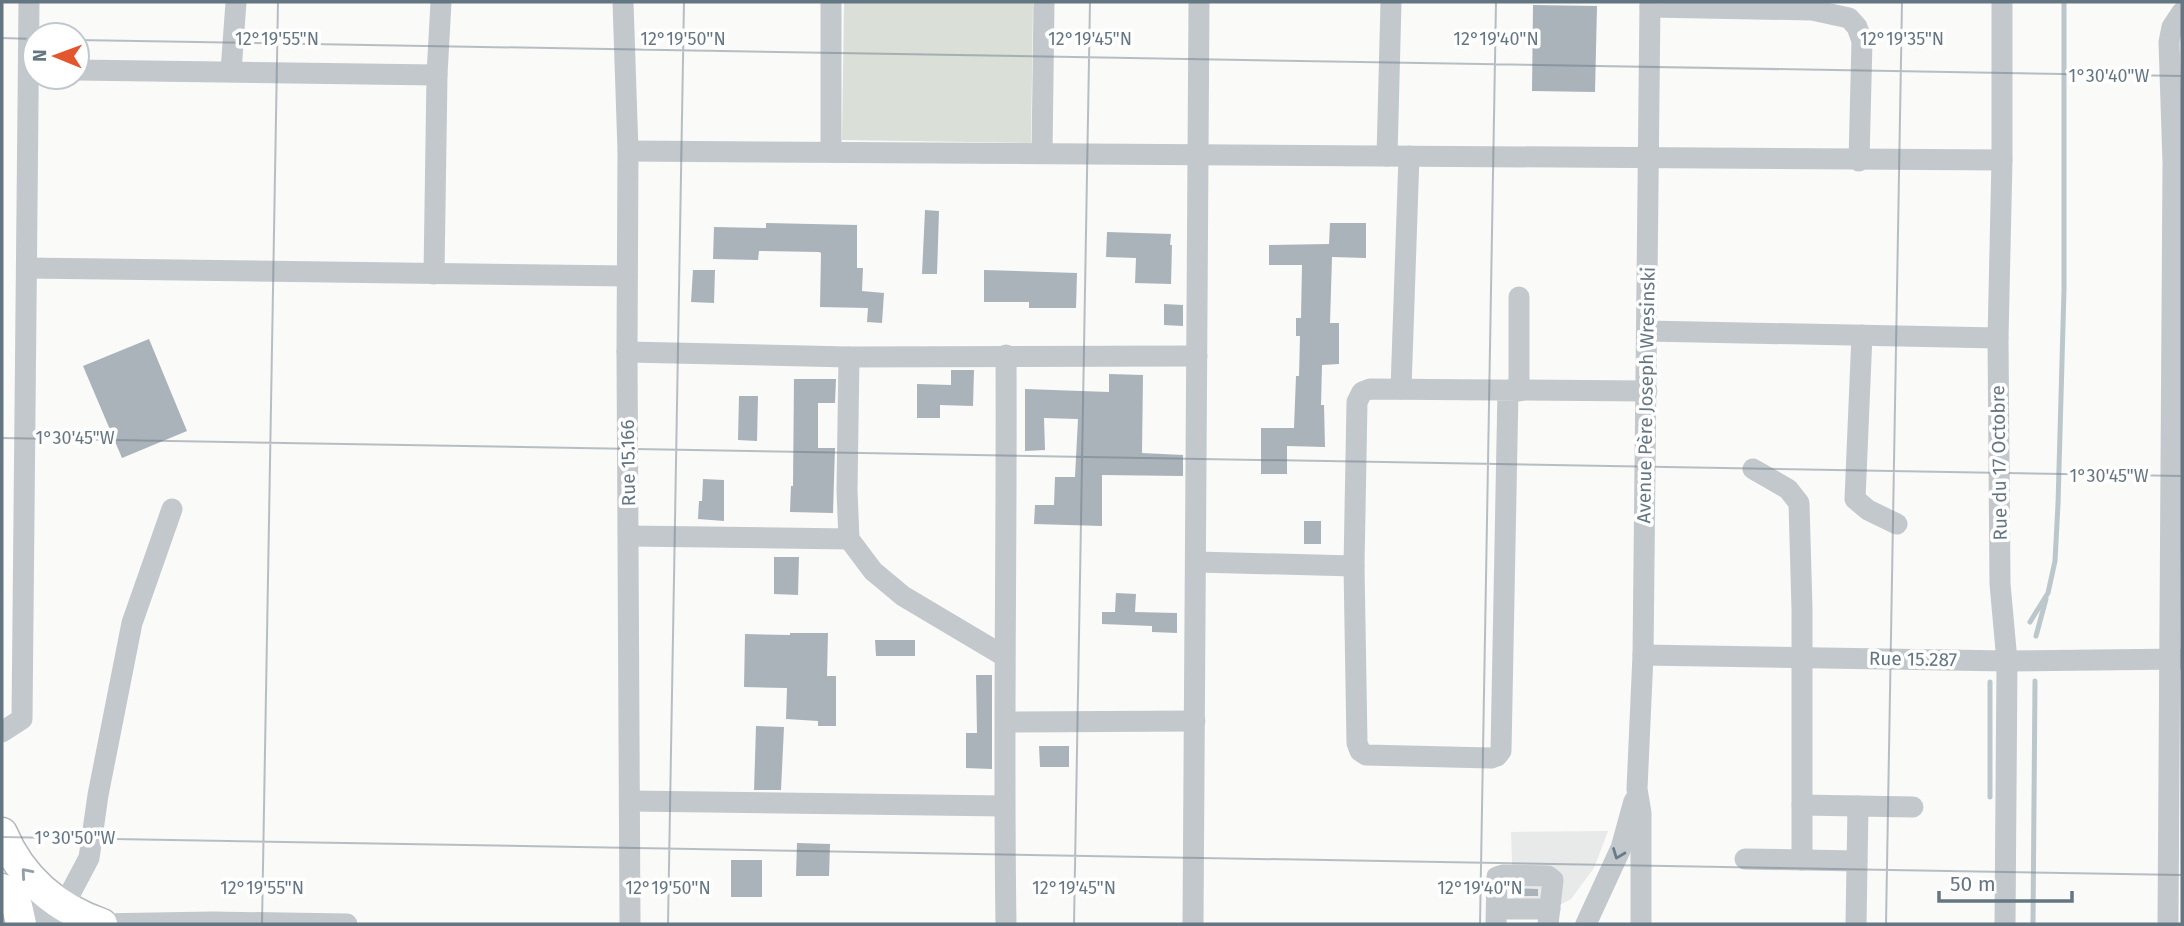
<svg xmlns="http://www.w3.org/2000/svg" width="2184" height="926" font-family="'Fira Sans',sans-serif">
<style>
.built{fill:#e8e9e9}
.green{fill:#dadfd7}
.lines{fill:none;stroke-linecap:round;stroke-linejoin:round}
.stream{stroke:#bbc7cb;stroke-width:5}
.building{fill:#aab3b9}
.highway-casing{stroke:#b4b9bd;stroke-width:33}
.minor{stroke:#c3c8cc;stroke-width:21}
.highway{stroke:#fff;stroke-width:30}
.oneway{stroke:#6a7a87}
.oneway2{stroke:#939fa8}
.ticks{fill:none;stroke:#657683;stroke-width:2;stroke-opacity:0.45}
.labels{text-anchor:middle;dominant-baseline:central;stroke-width:7;stroke-linejoin:round;paint-order:stroke}
.street-label{font-size:19px;fill:#657683;stroke:#fff}
.ticks-label{font-size:18px;text-anchor:middle;fill:#657683;stroke:#fff;stroke-width:7;stroke-linejoin:round;paint-order:stroke}
</style>
<rect width="100%" height="100%" fill="#fafaf8"/>
<polygon class="built" points="1608,831 1594,868 1571,899 1547,912 1514,919 1511,832"/>
<polygon class="green" points="844,2 1033,2 1031,143 842,140"/>
<g class="lines">
<g class="stream">
<polyline points="2030,622 2048,593 2055,561 2058,504 2064,290 2064,2"/>
<polyline points="2036,636 2046,599"/>
<polyline points="1990,797 1990,682"/>
<polyline points="2033,924 2035,681"/>
</g>
</g>
<g class="building">
<polygon points="1533,5 1597,6 1595,92 1532,91"/>
<polygon points="925,210 939,211 937,274 922,274"/>
<polygon points="766,223 857,225 857,268 863,268 862,291 884,293 882,323 867,322 868,308 820,307 821,253 819,252 759,251 758,260 713,259 714,227 766,228"/>
<polygon points="1330,223 1366,223 1366,258 1332,257 1330,323 1339,323 1339,364 1322,365 1321,405 1324,405 1325,447 1287,446 1287,474 1261,474 1261,428 1294,428 1296,376 1299,376 1300,336 1296,336 1296,318 1301,318 1302,265 1269,265 1269,245 1329,244"/>
<polygon points="1107,232 1171,234 1170,245 1172,245 1171,284 1135,283 1136,258 1106,257"/>
<polygon points="693,270 715,270 714,303 691,302"/>
<polygon points="984,270 1077,273 1076,308 1029,308 1029,302 984,302"/>
<polygon points="1164,304 1183,305 1183,326 1164,325"/>
<polygon points="149,339 187,431 122,458 83,366"/>
<polygon points="951,370 974,370 973,406 940,405 940,418 917,418 917,384 951,385"/>
<polygon points="1109,374 1143,375 1142,453 1183,455 1183,476 1102,475 1102,526 1034,524 1035,505 1054,505 1055,477 1075,477 1078,419 1044,418 1045,450 1025,451 1025,389 1109,392"/>
<polygon points="794,379 836,379 835,403 818,403 818,448 835,448 833,513 790,512 791,486 793,486"/>
<polygon points="739,396 758,396 757,441 738,440"/>
<polygon points="703,479 724,480 724,521 698,519 699,501 702,501"/>
<rect x="1304" y="521" width="17" height="23"/>
<polygon points="774,557 799,557 798,595 774,594"/>
<polygon points="1116,593 1136,594 1135,612 1177,613 1177,633 1152,632 1152,626 1102,624 1102,612 1115,612"/>
<polygon points="790,633 828,633 827,676 836,676 836,726 818,726 818,721 786,719 787,688 744,687 745,634 790,635"/>
<polygon points="875,640 915,640 915,656 876,656"/>
<polygon points="976,675 992,675 992,769 966,768 966,733 977,733"/>
<polygon points="756,726 784,727 781,790 754,790"/>
<polygon points="1039,746 1069,746 1069,767 1040,767"/>
<polygon points="797,843 830,844 829,876 796,876"/>
<rect x="731" y="860" width="31" height="37"/>
<polygon points="1511,888 1538,889 1538,896 1511,896"/>
</g>
<g class="lines">
<g class="highway-casing">
<g id="highway">
<path d="M2 833C21 878 56 908 102 924"/>
<polyline points="2,889 17,906 21,924"/>
</g>
</g>
<g class="minor">
<polyline points="623,2 628,151 627,352 630,924"/>
<polyline points="831,2 831,152"/>
<polyline points="2002,2 2002,160 1998,338 2000,584 2007,661 2005,924"/>
<polyline points="1650,7 1812,10 1849,18 1857,27 1862,41 1859,161"/>
<polyline points="77,70 437,75"/>
<polyline points="231,71 236,2"/>
<polyline points="628,151 2002,160"/>
<polyline points="1042,153 1044,2"/>
<polyline points="1387,156 1391,2"/>
<polyline points="27,268 627,276"/>
<polyline points="434,274 437,75 441,2"/>
<polyline points="1647,331 1998,338"/>
<polyline points="1862,335 1855,499 1868,510 1897,524"/>
<polyline points="627,352 849,357 1197,356"/>
<polyline points="849,357 847,490 849,539 873,571 903,596 1004,656"/>
<polyline points="1401,389 1409,156"/>
<polyline points="1508,390 1501,751 1497,756 1491,758 1366,755 1360,751 1357,743 1354,566 1357,402 1362,392 1370,389 1647,391"/>
<polyline points="1519,391 1519,297"/>
<polyline points="1753,469 1788,489 1799,503 1802,609 1802,860"/>
<polyline points="629,536 849,539"/>
<polyline points="1197,562 1354,566"/>
<polyline points="1643,655 2007,661 2182,659"/>
<polyline points="1006,722 1195,721"/>
<polyline points="2,732 22,719 29,2"/>
<polyline points="630,801 1004,806"/>
<polyline points="1802,805 1913,807"/>
<polyline points="1745,859 1857,861"/>
<polyline points="17,906 42,916 83,924"/>
<polyline points="63,907 89,858 98,795 132,623 172,509"/>
<polyline points="1497,909 1550,909"/>
<polyline points="94,924 213,922 347,924"/>
<path d="M1006 924C1003 735 1007 545 1006 355"/>
<polyline points="1193,924 1199,2"/>
<polyline points="1496,924 1497,877 1503,875 1548,876 1553,880 1548,924"/>
<polyline points="1586,924 1621,848 1634,801"/>
<polyline points="1641,924 1641,813 1637,789 1643,655 1650,2"/>
<polyline points="1856,924 1858,806"/>
<polyline points="2168,924 2173,163 2169,42 2172,27 2182,12"/>
</g>
<use href="#highway" class="highway"/>
</g>
<defs><path id="oneway-chevron" d="M-2-3.5L2.5 0L-2 3.5" fill="none" stroke-width="1.6" stroke-linecap="round" stroke-linejoin="round" transform="scale(1.75)"/></defs>
<use class="oneway" href="#oneway-chevron" transform="translate(1618 854) rotate(111)"/>
<use class="oneway2" href="#oneway-chevron" transform="translate(26 873) rotate(-131)"/>
<path class="ticks" d="M2 38 35 39M77 40 2182 76M2 438 2182 476M2 837 2182 875M262 924 278 2M668 924 684 2M1074 924 1090 2M1480 924 1496 2M1886 924 1902 2"/>
<g class="labels">
<g class="street-label">
<text transform="translate(1646 395) rotate(-89)">Avenue Père Joseph Wresinski</text>
<text transform="translate(628 463) rotate(-91)">Rue 15.166</text>
<text transform="translate(1999 463) rotate(-91)">Rue du 17 Octobre</text>
<text transform="translate(1913 659) rotate(1)">Rue 15.287</text>
</g>
</g>
<g class="ticks-label">
<text x="277" y="45">12°19'55"N</text>
<text x="683" y="45">12°19'50"N</text>
<text x="1090" y="45">12°19'45"N</text>
<text x="1496" y="45">12°19'40"N</text>
<text x="1902" y="45">12°19'35"N</text>
<text x="2109" y="82">1°30'40"W</text>
<text x="75" y="444">1°30'45"W</text>
<text x="2109" y="482">1°30'45"W</text>
<text x="75" y="844">1°30'50"W</text>
<text x="262" y="894">12°19'55"N</text>
<text x="668" y="894">12°19'50"N</text>
<text x="1074" y="894">12°19'45"N</text>
<text x="1480" y="894">12°19'40"N</text>
</g>
<rect width="2184" height="926" fill="none" stroke="#657683" stroke-width="7"/>
<g transform="translate(56 56) rotate(271)"><circle r="33" fill="#ffffff" stroke="#c1c8cd" stroke-width="2"/>
<path d="M0-5L12 26L0 18L-12 26Z" fill="#e4572e"/>
<text y="-10" font-size="19" font-weight="bold" text-anchor="middle" fill="#657683">N</text>
</g>
<path d="M1939 891v10h133v-10" fill="none" stroke="#657683" stroke-width="3.5"/>
<text x="1950" y="891" font-size="21" fill="#657683" stroke="#ffffff" stroke-width="5" paint-order="stroke">50 m</text>
</svg>
